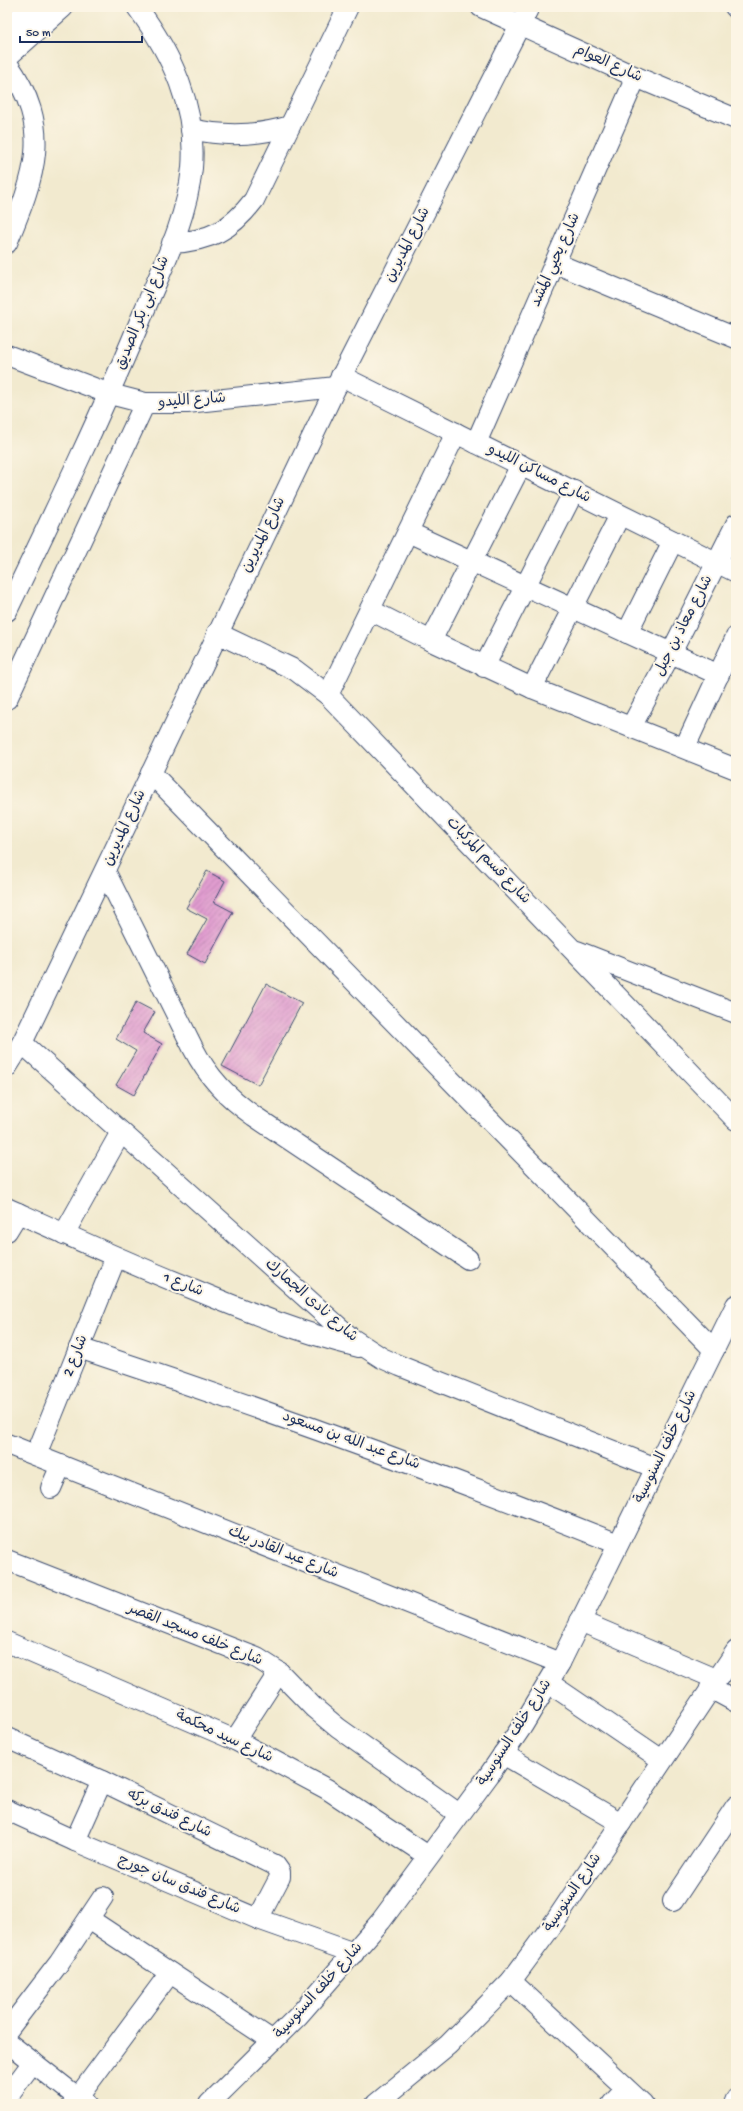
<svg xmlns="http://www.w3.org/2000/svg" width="743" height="2111" font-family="'Gochi Hand','Playpen Sans Arabic',sans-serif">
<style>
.building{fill:url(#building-hatch)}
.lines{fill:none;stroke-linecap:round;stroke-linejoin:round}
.street-casing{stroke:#3b4b6f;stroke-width:22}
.secondary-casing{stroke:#3b4b6f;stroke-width:24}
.street{stroke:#fff;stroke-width:20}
.secondary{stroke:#fff;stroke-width:22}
.labels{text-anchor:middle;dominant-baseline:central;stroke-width:4;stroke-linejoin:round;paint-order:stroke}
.street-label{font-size:15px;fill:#1b2f5e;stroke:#fcf5e5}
</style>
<defs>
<pattern id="building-hatch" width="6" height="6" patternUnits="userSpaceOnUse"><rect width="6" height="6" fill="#e09ccf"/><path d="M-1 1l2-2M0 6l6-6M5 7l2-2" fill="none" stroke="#b580ab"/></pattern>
</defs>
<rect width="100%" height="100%" fill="#fcf5e5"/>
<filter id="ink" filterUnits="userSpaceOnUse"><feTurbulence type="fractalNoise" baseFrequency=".025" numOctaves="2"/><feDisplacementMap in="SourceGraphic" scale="8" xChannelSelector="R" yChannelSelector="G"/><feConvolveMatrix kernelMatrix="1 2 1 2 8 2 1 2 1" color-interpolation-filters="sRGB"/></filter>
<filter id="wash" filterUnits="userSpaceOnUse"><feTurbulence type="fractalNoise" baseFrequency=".012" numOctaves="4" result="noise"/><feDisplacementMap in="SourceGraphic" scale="16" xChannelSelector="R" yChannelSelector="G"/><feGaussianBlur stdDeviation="0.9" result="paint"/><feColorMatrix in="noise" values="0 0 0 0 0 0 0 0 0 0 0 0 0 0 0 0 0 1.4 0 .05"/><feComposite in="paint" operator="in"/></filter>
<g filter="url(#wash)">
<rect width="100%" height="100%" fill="#f2eacf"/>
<g id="blocks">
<g class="building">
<polygon points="207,871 225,881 214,902 233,912 205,964 187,954 207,919 186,908"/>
<polygon points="266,984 302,1003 258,1085 222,1066"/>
<polygon points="136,1002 155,1012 143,1033 162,1044 134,1095 116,1085 136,1051 116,1039"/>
</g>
</g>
</g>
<g filter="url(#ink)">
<use href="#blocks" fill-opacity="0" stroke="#3b4b6f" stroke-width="1"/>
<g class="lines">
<g class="street-casing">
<g id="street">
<polyline points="481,7 636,77 736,119"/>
<polyline points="735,7 736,8"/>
<path d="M7 63C54 129 35 175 7 243"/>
<path d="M191 129C225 137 256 136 290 126"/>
<path d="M172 243C210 241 231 230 254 200L348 7"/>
<polyline points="555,263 736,338"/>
<polyline points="7,355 110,394 145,403 187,403 336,387"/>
<polyline points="341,376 736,572"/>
<polyline points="476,443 636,77"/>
<polyline points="408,532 719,675"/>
<polyline points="370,610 431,641 532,688 736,769"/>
<path d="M7 611C55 511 103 411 145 309 164 264 187 218 192 168 197 107 172 55 137 7"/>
<polyline points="217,633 295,670 328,695 736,1120"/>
<polyline points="627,633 673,541"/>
<polyline points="431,641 521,465"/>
<polyline points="484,667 574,491"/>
<polyline points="532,688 620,515"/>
<polyline points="328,695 456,433"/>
<polyline points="7,699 145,403"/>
<polyline points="631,727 671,653 736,524"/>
<polyline points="685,747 736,637"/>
<polyline points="151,773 714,1350"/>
<path d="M105 871 193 1048C208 1077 227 1097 254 1116L468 1259"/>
<polyline points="577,951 736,1013"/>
<polyline points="22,1043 351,1338 382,1358 400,1366 656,1468"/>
<polyline points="7,1067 22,1043 336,387 529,7"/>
<path d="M7 1208C69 1236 130 1264 193 1289 248 1312 301 1333 359 1347"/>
<polyline points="7,1231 18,1213"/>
<polyline points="64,1234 121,1132"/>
<path d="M79 1348C261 1408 441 1473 618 1544"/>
<polyline points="7,1444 560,1663"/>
<polyline points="36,1455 116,1257"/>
<polyline points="51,1488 61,1465"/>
<polyline points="7,1560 257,1658 279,1672 314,1708 338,1728 459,1814"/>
<polyline points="580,1621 716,1679"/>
<polyline points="7,1642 235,1740 327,1789 428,1856"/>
<polyline points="549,1683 662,1760"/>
<polyline points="710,1688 736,1702"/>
<polyline points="7,1738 102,1781 275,1865 280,1872 280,1877 258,1919"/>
<polyline points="235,1740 279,1672"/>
<polyline points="503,1754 621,1823"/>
<polyline points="7,1810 75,1841 258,1919 354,1953"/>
<polyline points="75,1841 102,1781"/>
<polyline points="673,1901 736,1806"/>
<polyline points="89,1919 273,2041"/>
<polyline points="511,1981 643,2104"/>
<polyline points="7,2031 59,1963 103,1897"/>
<polyline points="7,2042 86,2104"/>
<polyline points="7,2097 33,2062"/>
<polyline points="73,2104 170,1973"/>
<polyline points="209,2104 298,2016 381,1921 489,1775 523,1725 560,1663 736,1305"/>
<polyline points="376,2104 448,2045 511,1981 556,1920 736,1651"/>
<polyline points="612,2104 626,2089"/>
<polyline points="734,2104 736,2099"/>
</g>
</g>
<g class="secondary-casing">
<g id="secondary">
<polyline points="7,29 32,7"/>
<polyline points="7,56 62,7"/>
</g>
</g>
<use href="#street" class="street"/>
<use href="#secondary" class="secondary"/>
</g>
</g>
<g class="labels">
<g class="street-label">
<text transform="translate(608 64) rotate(24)">شارع العوام</text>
<text transform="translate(408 245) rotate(-63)">شارع المديرين</text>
<text transform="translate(556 260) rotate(-66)">شارع يحيي المشد</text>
<text transform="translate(143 313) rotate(-68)">شارع ابى بكر الصديق</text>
<text transform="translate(192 401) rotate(-4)">شارع الليدو</text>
<text transform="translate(539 474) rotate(27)">شارع مساكن الليدو</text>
<text transform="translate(264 535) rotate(-64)">شارع المديرين</text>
<text transform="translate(684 626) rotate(-63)">شارع معاذ بن جبل</text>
<text transform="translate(125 828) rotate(-65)">شارع المديرين</text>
<text transform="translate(488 861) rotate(46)">شارع قسم المركبات</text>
<text transform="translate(183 1285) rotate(22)">شارع 1</text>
<text transform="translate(311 1301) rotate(41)">شارع نادى الجمارك</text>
<text transform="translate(76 1356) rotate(-68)">شارع 2</text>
<text transform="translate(351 1441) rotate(20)">شارع عبد الله بن مسعود</text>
<text transform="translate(666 1447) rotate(-64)">شارع خلف السنوسية</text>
<text transform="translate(283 1553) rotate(22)">شارع عبد القادر بيك</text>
<text transform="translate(195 1635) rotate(22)">شارع خلف مسجد القصر</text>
<text transform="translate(515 1733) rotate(-57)">شارع خلف السنوسية</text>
<text transform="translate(224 1737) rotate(25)">شارع سيد محكمة</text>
<text transform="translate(169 1814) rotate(26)">شارع فندق بركه</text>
<text transform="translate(179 1885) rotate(23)">شارع فندق سان جورج</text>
<text transform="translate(573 1893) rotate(-56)">شارع السنوسية</text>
<text transform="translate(319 1991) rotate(-48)">شارع خلف السنوسية</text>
</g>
</g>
<rect width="743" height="2111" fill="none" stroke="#fcf5e5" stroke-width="24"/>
<path d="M20 36v6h122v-6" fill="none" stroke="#1b2f5e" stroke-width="2"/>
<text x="26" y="36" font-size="12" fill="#1b2f5e" stroke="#fcf5e5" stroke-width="3" paint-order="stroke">50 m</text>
</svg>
